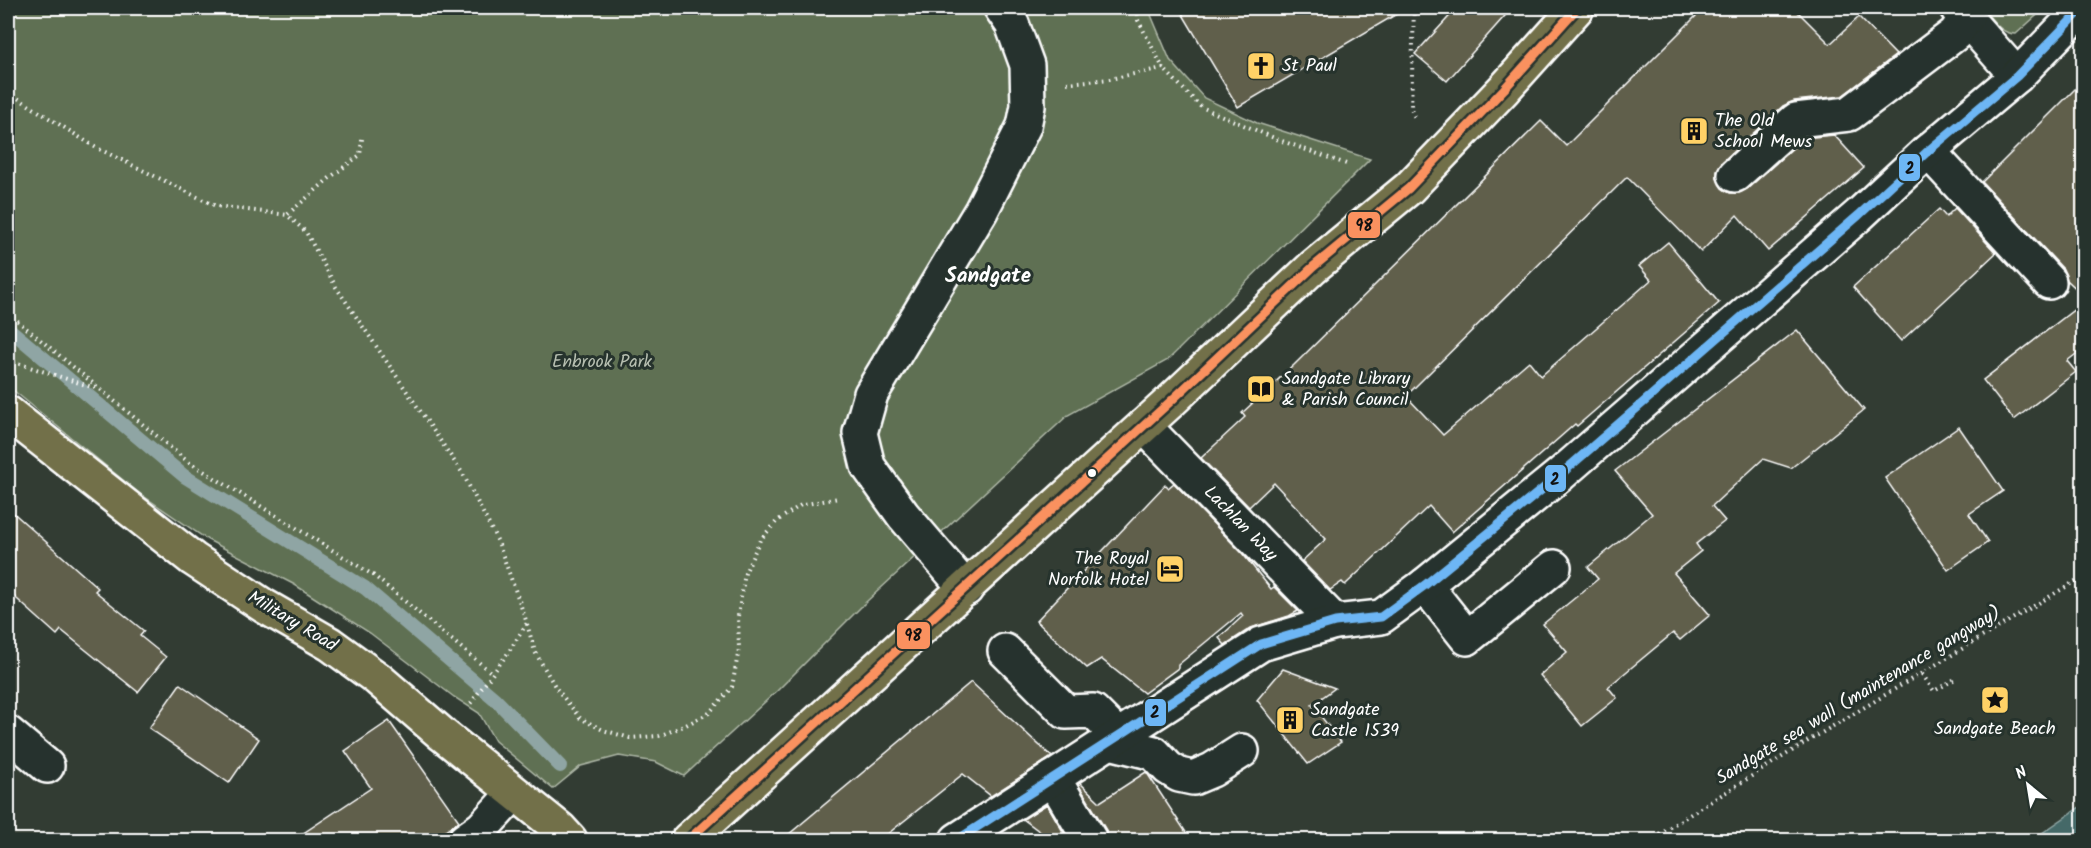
<svg xmlns="http://www.w3.org/2000/svg" width="2091" height="848" font-family="Kalam,sans-serif">
<style>
.green{fill:#5f7052;stroke:#afb8a8;stroke-width:1.5}
.water{fill:#446968;stroke:#8fa5a4;stroke-width:1.5}
.lines{fill:none;stroke-linecap:round;stroke-linejoin:round}
.stream{stroke:#8fa5a4;stroke-width:14}
.building{fill:#615e4b;stroke:#fff;stroke-width:1.5}
.minor-casing{stroke:#fff;stroke-width:38}
.major-casing{stroke:#fff;stroke-width:38}
.highway-casing{stroke:#fff;stroke-width:38}
.path{stroke:#fff;stroke-width:4;stroke-dasharray:1.5 4.5;stroke-linecap:butt}
.minor{stroke:#26332d;stroke-width:33}
.major{stroke:#726f4a;stroke-width:33}
.highway{stroke:#726f4a;stroke-width:33}
.bus-1-casing{stroke:#26332d;stroke-width:14}
.bus-2-casing{stroke:#26332d;stroke-width:14}
.bus-1{stroke:#fa915f;stroke-width:9}
.bus-2{stroke:#6db6f5;stroke-width:9}
.bus-dot{fill:#fff;stroke:#26332d;stroke-width:2}
.labels{text-anchor:middle;dominant-baseline:central;stroke-width:6;stroke-linejoin:round;paint-order:stroke}
.poi-label{font-size:18px;fill:#fff;stroke:#26332d;text-anchor:start}
.park-label{font-size:18px;fill:#b7bfb1;stroke:#26332d}
.street-label{font-size:18px;fill:#fff;stroke:#26332d}
.quarter-label{font-size:21px;font-weight:bold;fill:#fff;stroke:#26332d}
.line-badge{stroke:#26332d;stroke-width:2}
.pale-badge-label{font-size:16px;text-anchor:middle;font-weight:bold;fill:#111}
</style>
<rect width="100%" height="100%" fill="#323c33"/>
<filter id="ink" filterUnits="userSpaceOnUse"><feTurbulence type="fractalNoise" baseFrequency=".0167" numOctaves="2"/><feDisplacementMap in="SourceGraphic" scale="12" xChannelSelector="R" yChannelSelector="G"/><feConvolveMatrix kernelMatrix="1 2 1 2 8 2 1 2 1" color-interpolation-filters="sRGB"/></filter>
<g filter="url(#ink)">
<g class="green">
<polygon points="8,8 1148,8 1170,60 1204,98 1257,123 1370,159 1168,360 1068,415 866,602 777,691 684,776 656,762 619,756 581,766 553,789 495,741 479,713 454,697 370,633 295,585 208,540 139,493 8,386"/>
<path d="M1983 8H2045L2016 34C2000 34 1992 19 1983 8Z"/>
</g>
<polygon class="water" points="2083,805 2083,840 2032,840"/>
<g class="lines">
<polyline class="stream" points="8,328 184,476 365,588 495,699 560,766"/>
</g>
<g class="building">
<polygon points="1179,8 1407,8 1238,107"/>
<polygon points="1457,8 1512,8 1447,81 1415,54"/>
<polygon points="1704,8 1794,8 1830,44 1859,17 1896,55 1842,96 1794,101 1783,106 1722,162 1717,170 1717,178 1722,188 1730,193 1739,193 1747,189 1804,138 1834,135 1864,168 1768,251 1737,215 1701,252 1627,177 1406,396 1443,435 1529,361 1541,376 1651,280 1639,266 1668,242 1719,303 1577,426 1575,424 1452,532 1429,506 1345,585 1342,582 1330,590 1302,561 1326,539 1274,483 1249,507 1201,458 1245,417 1242,413 1294,365 1541,121 1566,146"/>
<polygon points="2084,80 2084,296 2067,280 2063,269 1982,182"/>
<polygon points="1955,208 1996,253 1901,341 1853,287 1939,209 1946,217"/>
<polygon points="2084,302 2084,348 2067,361 2076,372 2014,420 1983,380"/>
<polygon points="1797,330 1864,410 1791,468 1763,459 1712,506 1725,521 1696,544 1701,551 1674,573 1710,615 1680,640 1673,633 1608,687 1617,698 1582,726 1540,675 1567,652 1543,624 1598,579 1588,567 1652,514 1615,471"/>
<polygon points="1959,427 2003,491 1969,514 1988,542 1948,570 1885,478"/>
<polygon points="1174,483 1242,553 1271,589 1274,587 1298,611 1289,616 1251,628 1225,645 1219,638 1243,616 1241,613 1178,665 1178,668 1144,693 1101,659 1087,668 1036,621 1165,485 1168,488"/>
<polygon points="8,508 98,588 95,591 144,631 140,636 166,657 138,692 61,630 57,635 8,591"/>
<polygon points="1283,669 1335,688 1312,705 1341,742 1308,764 1257,700"/>
<polygon points="971,682 1052,757 991,796 963,774 880,840 782,840"/>
<polygon points="180,684 259,739 229,783 149,728"/>
<polygon points="389,721 459,821 433,840 293,840 371,788 345,751"/>
<polygon points="1146,772 1147,773 1191,840 1109,840 1106,830 1078,784 1080,783 1100,802"/>
<polygon points="1047,804 1068,840 1043,840 1047,837 1023,819"/>
</g>
<g class="lines">
<g class="minor-casing">
<g id="minor">
<polyline points="1957,8 2017,76"/>
<polyline points="1928,151 2049,282"/>
<polyline points="1735,175 1796,120 1849,114 1955,34 1967,17"/>
<polyline points="1144,426 1335,622"/>
<polyline points="1425,585 1467,638 1554,567"/>
<polyline points="966,589 903,515 868,466 860,433 871,394 981,211 1024,126 1028,106 1027,65 1012,24 1001,8"/>
<polyline points="1005,651 1066,712 1093,711 1118,736"/>
<polyline points="8,733 47,766"/>
<polyline points="1110,742 1154,753 1168,768 1179,775 1193,778 1212,770 1242,751"/>
<polyline points="1053,778 1090,840"/>
<polyline points="465,840 482,828 514,793"/>
<polyline points="957,840 1261,644 1335,622 1381,617 1425,585 1561,474 1859,215 1928,151 2017,76 2083,8"/>
</g>
</g>
<g class="major-casing">
<polyline id="major" points="8,413 193,559 264,606 330,644 378,679 443,735 560,829 570,840"/>
</g>
<g class="highway-casing">
<polyline id="highway" points="688,840 1171,401 1313,267 1409,188 1504,89 1577,8"/>
</g>
<g class="path">
<polyline points="1137,8 1138,20 1163,68"/>
<polyline points="1414,8 1411,109 1416,120"/>
<polyline points="1067,83 1110,79 1163,68 1201,107 1279,140 1349,165"/>
<polyline points="8,92 95,147 216,206 287,215"/>
<polyline points="362,139 360,155 332,176 287,215 306,232 336,287 463,474 498,542 527,623 508,653 470,704"/>
<polyline points="8,313 187,461 373,575 493,674"/>
<polyline points="8,360 98,389"/>
<polyline points="527,624 535,652 556,688 580,718 603,730 630,738 659,736 686,725 709,713 732,687 739,649 738,616 745,573 760,540 777,521 801,505 839,498"/>
<polyline points="1922,674 1934,691 1955,679"/>
<polyline points="1649,840 1808,741 2084,576"/>
</g>
<use href="#minor" class="minor"/>
<use href="#major" class="major"/>
<use href="#highway" class="highway"/>
<g class="bus-1-casing">
<polyline id="bus-1" points="688,840 1171,401 1313,267 1409,188 1504,89 1577,8"/>
</g>
<g class="bus-2-casing">
<polyline id="bus-2" points="957,840 1261,644 1335,622 1381,617 1425,585 1561,474 1859,215 1928,151 2017,76 2083,8"/>
</g>
<use href="#bus-1" class="bus-1"/>
<use href="#bus-2" class="bus-2"/>
</g>
</g>
<defs>
<g id="church-square" transform="scale(1.5)"><rect x="-9" y="-9" width="18" height="18" rx="4" fill="#ffd166" stroke="#26332d"/><path d="M-1.2-6h2.4v3.5h3.3v2.4h-3.3V6h-2.4V-.1h-3.3v-2.4h3.3Z" fill="#111"/></g>
<g id="building-square" transform="scale(1.5)"><rect x="-9" y="-9" width="18" height="18" rx="4" fill="#ffd166" stroke="#26332d"/><path d="M-4-6H4V6H1V3H-1V6H-4ZM-2.5-4.3h1.7v1.8h-1.7ZM.8-4.3h1.7v1.8H.8ZM-2.5-1h1.7V.8h-1.7ZM.8-1h1.7V.8H.8Z" fill="#111"/></g>
<g id="library-square" transform="scale(1.5)"><rect x="-9" y="-9" width="18" height="18" rx="4" fill="#ffd166" stroke="#26332d"/><path d="M-6-4Q-3-5.5-.7-3.5V5Q-3 3-6 4ZM6-4Q3-5.5 .7-3.5V5Q3 3 6 4Z" fill="#111"/></g>
<g id="hotel-square" transform="scale(1.5)"><rect x="-9" y="-9" width="18" height="18" rx="4" fill="#ffd166" stroke="#26332d"/><path d="M-6-4.5h1.5V1H6V5H4.5V3h-9V5H-6ZM-4 0a1.8 1.8 0 1 1 3.6 0ZM.5 0V-2.5h3Q6-2.5 6 0Z" fill="#111"/></g>
<g id="sight-square" transform="scale(1.5)"><rect x="-9" y="-9" width="18" height="18" rx="4" fill="#ffd166" stroke="#26332d"/><path d="M0-6L1.8-2.2L6-1.7L2.9 1.2L3.7 5.4L0 3.3L-3.7 5.4L-2.9 1.2L-6-1.7L-1.8-2.2Z" fill="#111"/></g>
</defs>
<g fill-rule="evenodd">
<use href="#church-square" x="1261" y="66"/>
<use href="#building-square" x="1694" y="131"/>
<use href="#library-square" x="1261" y="389"/>
<use href="#hotel-square" x="1170" y="569"/>
<use href="#sight-square" x="1995" y="700"/>
<use href="#building-square" x="1290" y="720"/>
</g>
<circle class="bus-dot" cx="1092" cy="473" r="5"/>
<g class="labels">
<g class="poi-label">
<text x="1282" y="66">St Paul</text>
<text x="1715" y="121">The Old<tspan x="1715" dy="21">School Mews</tspan></text>
<text x="1282" y="379">Sandgate Library<tspan x="1282" dy="21">&amp; Parish Council</tspan></text>
<text x="1149" y="559" text-anchor="end">The Royal<tspan x="1149" dy="21">Norfolk Hotel</tspan></text>
<text x="1311" y="710">Sandgate<tspan x="1311" dy="21">Castle 1539</tspan></text>
<text x="1995" y="729" text-anchor="middle">Sandgate Beach</text>
</g>
<g class="park-label">
<text x="602" y="362">Enbrook Park</text>
</g>
<g class="street-label">
<text transform="translate(1240 524) rotate(46)">Lachlan Way</text>
<text transform="translate(292 622) rotate(31)">Military Road</text>
<text transform="translate(1859 696) rotate(-31)">Sandgate sea wall (maintenance gangway)</text>
</g>
<g class="quarter-label">
<text x="988" y="276">Sandgate</text>
</g>
</g>
<g class="line-badge">
<rect x="1898" y="153" width="23" height="29" rx="6" fill="#6db6f5"/>
<rect x="1347" y="211" width="34" height="28" rx="6" fill="#fa915f"/>
<rect x="1544" y="464" width="23" height="29" rx="6" fill="#6db6f5"/>
<rect x="896" y="621" width="35" height="29" rx="6" fill="#fa915f"/>
<rect x="1144" y="698" width="23" height="29" rx="6" fill="#6db6f5"/>
</g>
<g class="pale-badge-label">
<text x="1910" y="174">2</text>
<text x="1364" y="231">98</text>
<text x="1555" y="485">2</text>
<text x="913" y="641">98</text>
<text x="1155" y="718">2</text>
</g>
<rect width="2091" height="848" fill="none" stroke="#26332d" stroke-width="30"/>
<rect x="15" y="15" width="2061" height="818" fill="none" stroke="#fff" stroke-width="2" filter="url(#ink)"/>
<g transform="translate(2028 785) rotate(330)" stroke="#26332d" stroke-width="4.5" paint-order="stroke">
<path d="M0-4.5L10 22L0 15L-10 22Z" fill="#ffffff"/>
<text y="-9" font-size="16" font-weight="bold" text-anchor="middle" fill="#ffffff">N</text>
</g>
</svg>
